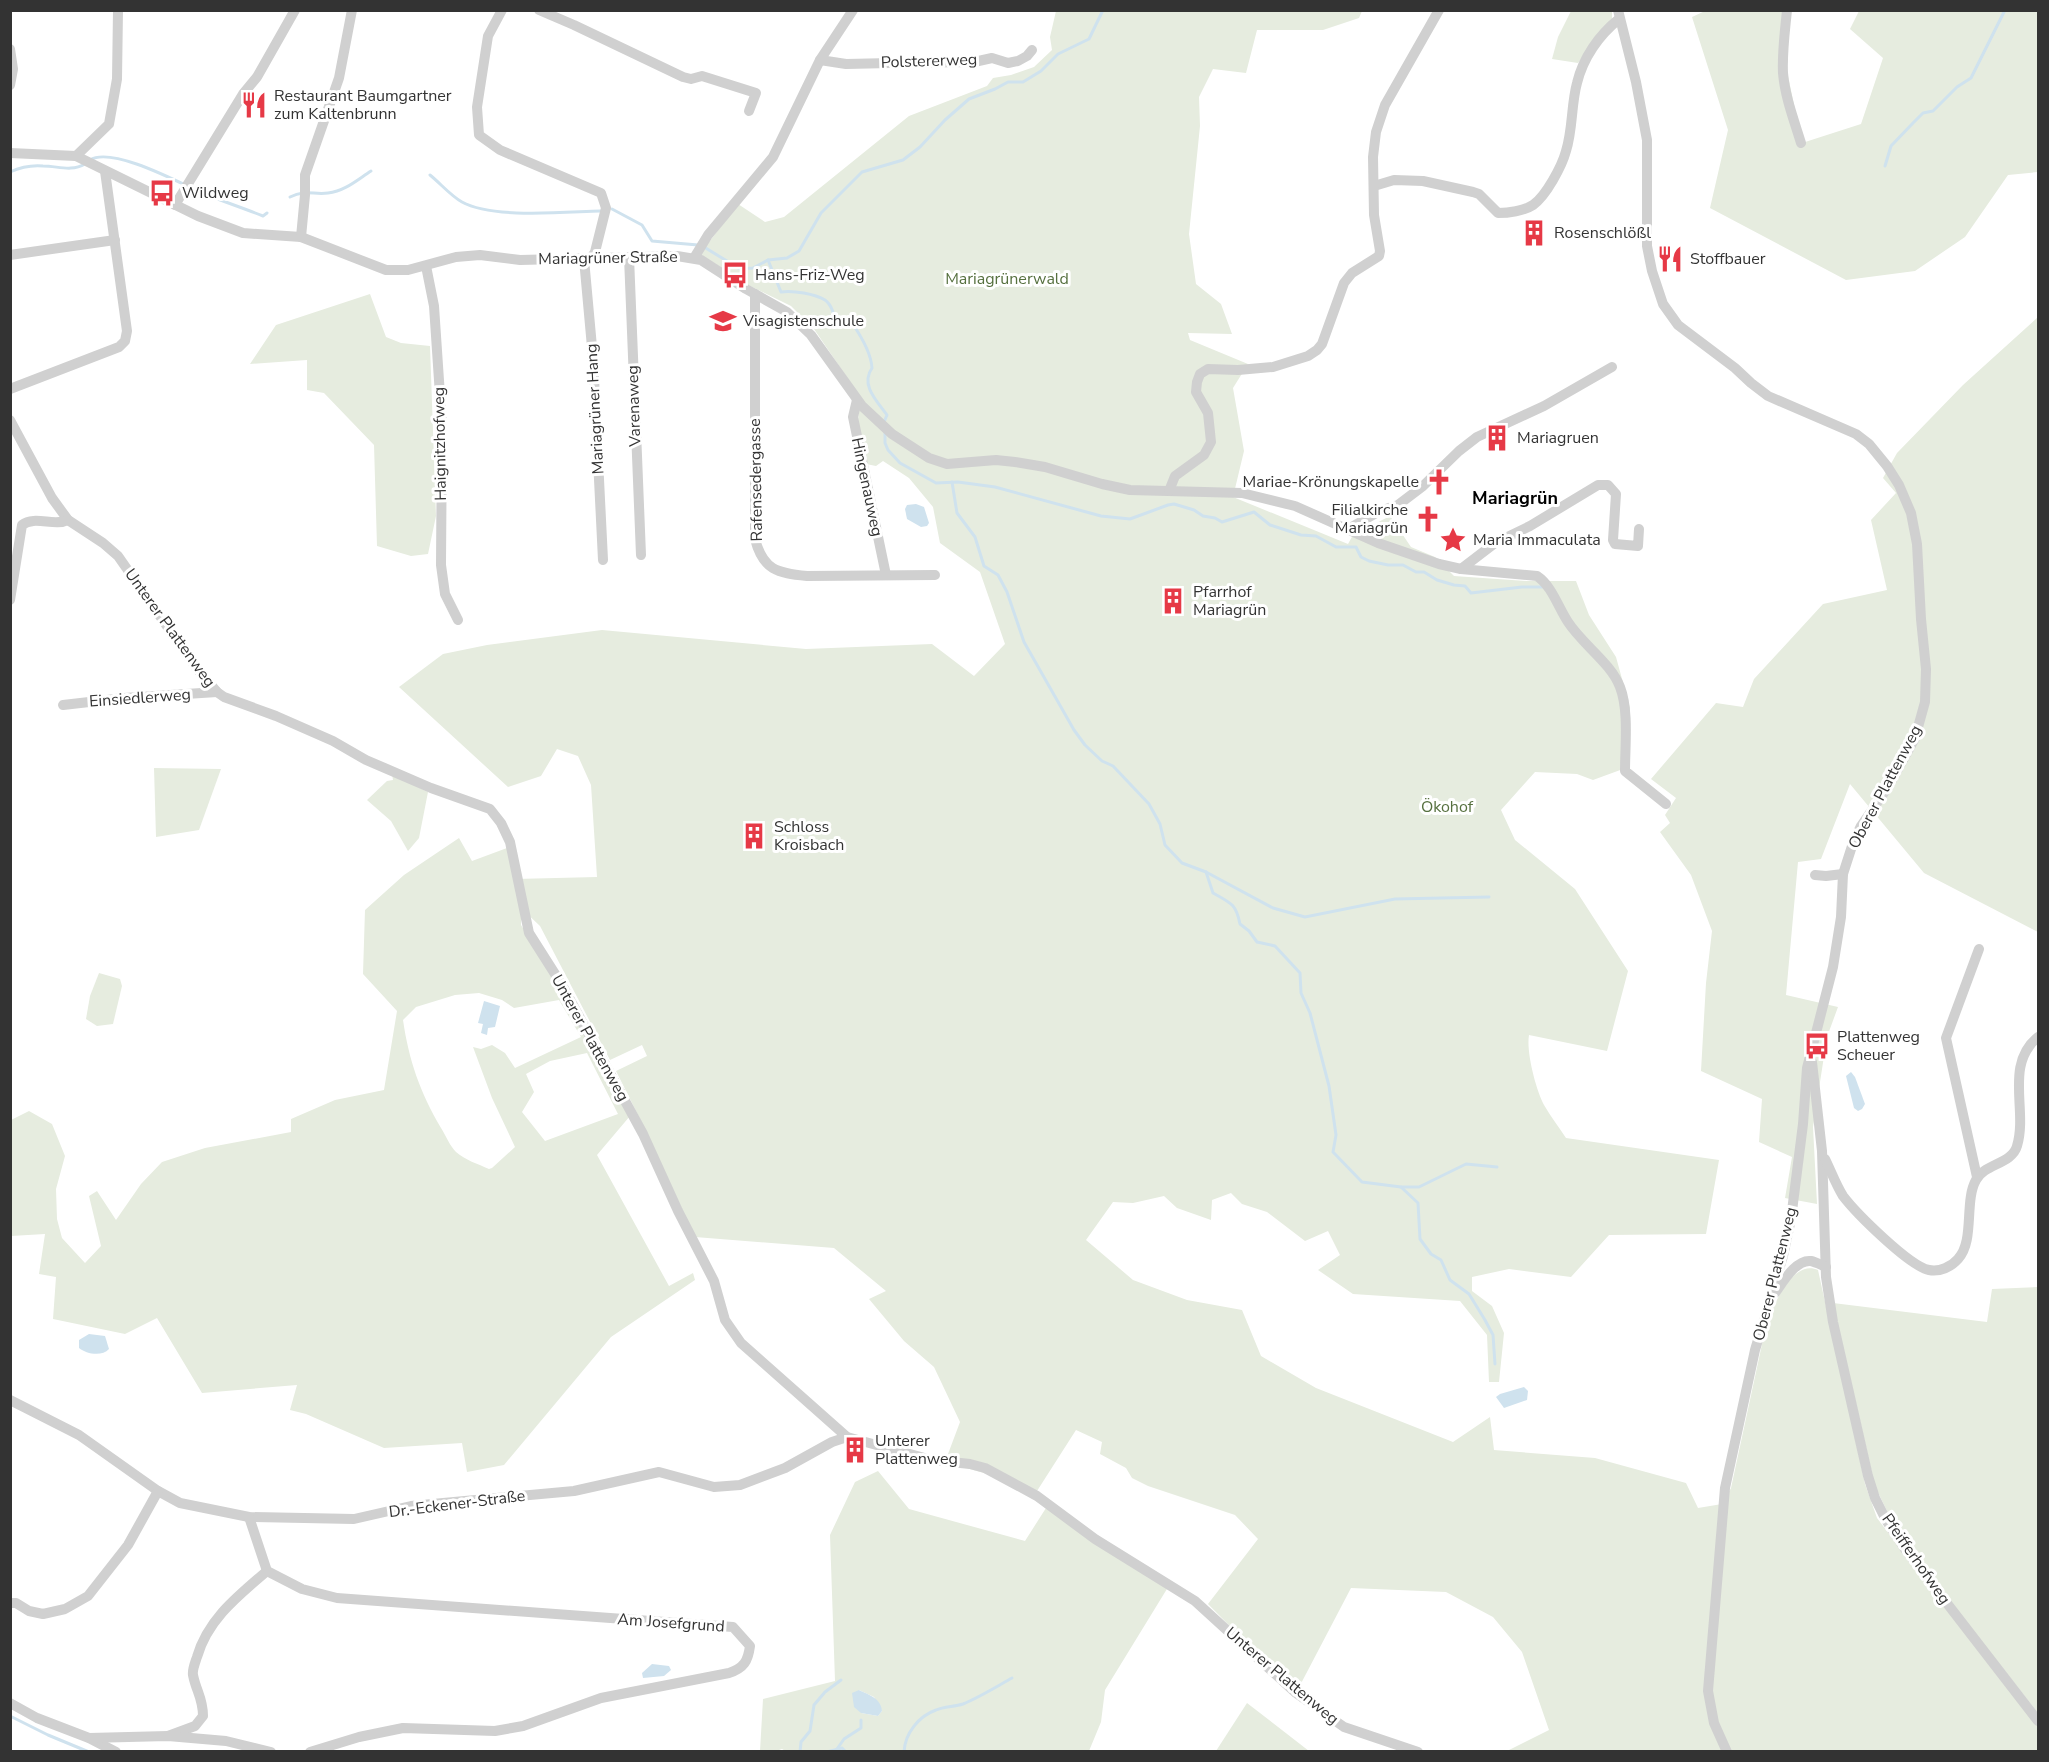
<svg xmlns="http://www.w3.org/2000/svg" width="2049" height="1762" font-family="'Nunito Sans',sans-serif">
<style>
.green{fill:#e6ecdf;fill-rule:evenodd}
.water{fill:#cfe2ee}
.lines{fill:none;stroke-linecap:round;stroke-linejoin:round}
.stream{stroke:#cfe2ee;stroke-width:3}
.street{stroke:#d0d0d0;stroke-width:10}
.labels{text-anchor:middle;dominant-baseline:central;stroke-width:6;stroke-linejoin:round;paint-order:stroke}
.street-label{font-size:16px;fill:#333;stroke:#fff}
.poi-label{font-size:16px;fill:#333;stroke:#fff;text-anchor:start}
.park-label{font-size:16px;fill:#56703f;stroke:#fff}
.neighbourhood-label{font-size:18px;font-weight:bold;fill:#000;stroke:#fff}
</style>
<rect width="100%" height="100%" fill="#fff"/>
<g class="green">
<path d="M1056 11H1362L1359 18 1323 30H1257L1246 73 1213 69 1199 97 1200 126 1189 234 1196 284 1221 304 1232 334 1188 333 1190 340 1248 364 1233 388 1244 451 1233 497 1348 544 1353 535 1390 516 1411 547 1435 557 1454 576 1526 581H1576L1589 615 1616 657 1630 708 1623 769 1593 780 1577 774 1535 772 1501 810 1515 840 1575 889 1628 971 1607 1051 1529 1035C1526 1052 1536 1090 1544 1105 1551 1117 1559 1127 1566 1138L1719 1160 1706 1234 1609 1235 1571 1277 1509 1269 1472 1277V1291L1492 1306 1504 1333 1499 1382H1489L1487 1335 1460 1301 1353 1294 1318 1270 1340 1255 1328 1231 1305 1241 1267 1212 1242 1204 1231 1193 1212 1200 1211 1220 1177 1208 1164 1196 1133 1203 1113 1202 1086 1240 1133 1280 1187 1300 1242 1310 1261 1356 1316 1388 1453 1442 1490 1417 1494 1450 1595 1458 1686 1483 1698 1508 1722 1504 1731 1488 1767 1321C1775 1303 1793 1259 1818 1270L1865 1484 1877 1518 2007 1688 2038 1726V1751H1507L1549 1730 1522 1652 1493 1617 1446 1592 1351 1588 1296 1693 1208 1604 1258 1539 1235 1515 1148 1486 1132 1478 1126 1468 1100 1454 1102 1442 1076 1430 1037 1491V1496L1170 1584 1105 1690 1101 1722 1089 1751 787 1752 782 1749 776 1751H760L763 1699 835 1681 830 1535 855 1482 878 1471 909 1509 1025 1541 1046 1508 1005 1479 945 1462 960 1422 934 1367 904 1341 869 1299 886 1291 834 1248 695 1237 642 1123 616 1071 647 1056 642 1045 610 1060 540 926 521 908V925L568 1002 630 1116 597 1155 669 1286 693 1273 695 1280 611 1337 504 1465 467 1472 462 1443 384 1448 306 1414 290 1410 297 1385 202 1393 157 1318 125 1334 53 1319 56 1277 39 1274 45 1234 11 1236V1120L29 1111 52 1124 65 1156 56 1189 57 1219 62 1238 85 1263 101 1246 89 1196 97 1191 116 1220 141 1184 162 1162 205 1148 291 1132V1119L335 1100 384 1090 397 1011 363 974 365 910 404 875 459 838 472 861 507 848 515 879 597 877 591 785 578 756 557 749 541 776 508 787 399 687 443 654 487 645 602 630 806 649 932 644 974 676 1005 644 980 572 940 543 933 507 909 478 883 461 876 466 866 464 858 424 859 395 814 329 791 306 750 286 700 254 738 204 765 222 784 217 909 116 987 86 993 78 1011 75 1034 67 1052 50 1050 37ZM479 993 502 1000 514 1008 559 1000 581 1037 515 1068 505 1053 492 1045 481 1049 473 1047 492 1098 515 1147 492 1168 489 1169C478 1164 465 1160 456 1152 450 1146 446 1136 441 1128 420 1092 409 1061 403 1020L416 1007 455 995ZM587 1053 618 1114 545 1141 522 1112 534 1092 526 1074 550 1061ZM859 1690 874 1697 882 1711 878 1716 861 1713Z"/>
<polygon points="1571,11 1612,11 1612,19 1578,63 1552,59 1558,37"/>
<polygon points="1705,11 1787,11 1783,52 1802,143 1861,124 1883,58 1850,29 1859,11 2038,11 2038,172 2008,175 1965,237 1915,271 1846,280 1710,208 1728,130 1692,17"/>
<polygon points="370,294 386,337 401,343 430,346 436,516 428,554 411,556 377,546 374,445 324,393 307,390 307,360 250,364 276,325"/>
<polygon points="2038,317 2038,932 1924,873 1850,784 1821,859 1798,862 1786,995 1838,1007 1827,1037 1813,1127 1817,1204 1785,1198 1792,1157 1759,1142 1762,1099 1701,1071 1706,983 1712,931 1691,875 1660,832 1670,823 1665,815 1676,798 1651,779 1716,703 1743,707 1754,679 1823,604 1887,590 1871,520 1896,493 1883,478 1897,453 1963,385"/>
<polygon points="154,768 221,769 199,830 156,837"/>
<polygon points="392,774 428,792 419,838 408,851 391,821 367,800 387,781 393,780"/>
<polygon points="99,973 120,979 122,986 113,1024 97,1026 86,1019 90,996"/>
<polygon points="2038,1287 2038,1713 1899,1536 1875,1486 1833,1303 1987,1322 1992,1289"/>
<polygon points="1247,1703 1309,1751 1216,1751"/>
</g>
<g class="water">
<polygon points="916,504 924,507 929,523 927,526 921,527 907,519 905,509 907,505"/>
<polygon points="484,1001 500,1006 495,1027 488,1028 487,1035 481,1033 483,1024 478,1023"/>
<polygon points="1851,1072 1855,1077 1865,1104 1862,1109 1858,1111 1854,1108 1846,1076"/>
<path d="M89 1334 105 1336 109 1349C102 1357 86 1354 79 1348V1340Z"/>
<polygon points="1524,1387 1528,1391 1527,1400 1504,1408 1496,1397 1500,1394"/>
<polygon points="652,1664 669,1666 671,1670 664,1676 643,1678 642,1673"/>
<path d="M859 1690C869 1695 881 1698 882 1711L878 1716 861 1713 854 1707 852 1693Z"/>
</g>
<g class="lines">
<g class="stream">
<path d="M90 160C112 146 180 183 202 193 222 201 243 208 263 216L267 213"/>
<polyline points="1885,166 1891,146 1913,123 1923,113 1933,111 1957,87 1971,78 2005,10"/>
<path d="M10 172C21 167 32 165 43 166 58 166 71 172 85 164"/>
<path d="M430 175C440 183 451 196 462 202 493 219 564 212 600 211"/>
<path d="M290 197C306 189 313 195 328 193 345 191 357 180 371 171"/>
<polyline points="612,209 642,225 652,241 698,245"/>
<polyline points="704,247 740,269 753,268 768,260 787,258 799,251 821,213 862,172 903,160 920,147 945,120 969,99 995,89 1008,82 1023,82 1041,71 1058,54 1089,39 1103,10"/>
<path d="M768 260 781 292C793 290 815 294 825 300 832 305 834 315 836 323H852C861 336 871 352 872 368 860 385 877 401 887 415L884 422"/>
<polyline points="885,431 885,443 888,450 900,463 936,483 958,482 995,487 1101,516 1130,519 1168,505 1174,504 1194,510 1203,516 1215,518 1222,522 1254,512 1270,525 1301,535 1316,536 1336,547 1356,547 1361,557 1369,561 1388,565 1403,565 1416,572 1424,572 1437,580 1454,585 1465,586 1471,593 1522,587 1542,587"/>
<path d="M952 482 957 513 975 537 984 566 998 575 1007 592 1024 642 1074 730 1085 745 1102 761 1113 766 1149 804 1160 824 1165 845 1182 863 1206 872 1213 893C1231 903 1236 904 1240 924L1249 931 1257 942 1275 946 1300 973 1301 993 1310 1013 1329 1086 1336 1135 1333 1152 1362 1182 1401 1187 1418 1203 1420 1239 1431 1254 1441 1260 1450 1280 1469 1294 1485 1320 1493 1335 1495 1364"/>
<polyline points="1206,872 1273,908 1305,917 1395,899 1489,897"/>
<polyline points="1401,1187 1419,1187 1466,1164 1497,1167"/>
<polyline points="10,1716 48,1735 89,1752"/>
<polyline points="837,1749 844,1739 861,1728 861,1720"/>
<polyline points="800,1752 801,1742 810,1731 814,1705 825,1692 841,1680"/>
<polyline points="815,1752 823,1752"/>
<polyline points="827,1752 842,1748 846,1752"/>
<path d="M904 1752C905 1733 919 1716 936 1710 944 1706 954 1707 963 1704 980 1697 996 1687 1012 1678"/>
</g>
<g class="street">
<polyline points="502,10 488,36 477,107 479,135 500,150 601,193 606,208 595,252 591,258"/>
<polyline points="539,10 574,25 683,77 691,79 702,76 756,93 749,111"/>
<polyline points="1618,10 1636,82 1647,140 1647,246 1652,271 1663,304 1678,325 1735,368 1751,383 1768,396 1856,434 1869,444 1887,466 1899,485 1911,513 1917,544 1921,619 1926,669 1925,702 1915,738 1888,787 1861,826 1853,843 1843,874 1841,917 1833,967 1807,1068 1803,1124 1791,1219 1783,1256 1755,1350 1725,1488 1708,1691 1714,1723 1727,1752"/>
<path d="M1787 10C1785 31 1782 52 1783 73 1785 97 1794 120 1801 143"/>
<polyline points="10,49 13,69 10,85"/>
<polyline points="820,60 846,64 891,63 974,62 992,58 1008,63 1018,61 1027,56 1032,50"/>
<path d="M10 153 76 156 198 216 243 233 301 237 386 270H408L456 257 480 255 520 260 677 256 701 260 746 289 787 312 811 335 862 406 892 434 929 458 947 464 996 460 1015 462 1045 467 1102 484 1130 490 1242 493 1295 506 1378 543 1439 564 1461 569 1537 576C1552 586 1558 607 1568 622 1582 644 1611 663 1620 687 1629 710 1625 746 1625 771L1666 804"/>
<polyline points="76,156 109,124 117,79 118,10"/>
<path d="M1374 186 1394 180 1423 181 1473 192 1479 194 1498 213C1508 213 1524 211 1533 205 1546 196 1562 166 1566 151 1573 129 1571 105 1577 83 1583 58 1599 35 1619 19"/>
<polyline points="175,205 243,94 257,77 295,10"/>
<polyline points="301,237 305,195 305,175 339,78 352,10"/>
<polyline points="10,255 115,240"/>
<polyline points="629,257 641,555"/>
<polyline points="694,258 708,235 773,157 820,60 853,10"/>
<polyline points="584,259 593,358 603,560"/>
<polyline points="426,266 434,306 442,425 441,565 445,594 458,620"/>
<path d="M755 294V539C763 570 777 573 807 576L935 575"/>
<polyline points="10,389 119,347 125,341 127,331 105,171"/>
<polyline points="857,400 853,417 886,575"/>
<polyline points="10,420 52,498 68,520 103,543 118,556 194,665 217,692 224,697 276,716 333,741 366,760 431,788 490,809 501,823 510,842 529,933 562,985 643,1134 678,1211 714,1281 725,1320 741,1343 847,1437 932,1460 970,1464 985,1468 1037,1496 1095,1539 1195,1601 1296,1693 1344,1727 1418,1752"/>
<polyline points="1169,491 1175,476 1204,455 1211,442 1208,413 1196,392 1197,382 1200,374 1208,369 1238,370 1273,367 1308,356 1317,350 1322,344 1344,283 1352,273 1379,256 1380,251 1374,215 1373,157 1376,132 1385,105 1439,10"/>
<polyline points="1348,529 1380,511 1398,505 1423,486 1459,451 1477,437 1544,406 1612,367"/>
<polyline points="1461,569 1495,543 1530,526 1598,485 1608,485 1616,494 1613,540 1615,544 1638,546 1639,529"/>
<path d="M10 600 22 525C35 515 54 527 68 520"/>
<polyline points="63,705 124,698 217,692"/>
<polyline points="1815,875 1826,876 1843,874"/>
<polyline points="1812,1062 1822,1151 1826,1277 1833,1322 1868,1476 1875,1498 1886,1520 1905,1549 2038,1721"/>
<path d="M1825 1159C1831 1171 1836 1185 1843 1196 1856 1213 1909 1266 1929 1270 1940 1272 1951 1267 1958 1259 1975 1241 1964 1201 1976 1180 1984 1164 2012 1164 2017 1146 2028 1110 2004 1065 2038 1037"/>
<polyline points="1977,1177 1946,1038 1979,949"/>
<path d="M1775 1293C1783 1282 1796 1259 1811 1261 1816 1262 1821 1265 1826 1267"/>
<polyline points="10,1400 79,1435 158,1491 180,1503 249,1517 354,1519 411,1506 574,1491 659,1472 714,1487 740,1485 785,1468 832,1442 847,1437"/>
<path d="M249 1517 267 1571 302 1589 337 1598 733 1627 750 1646C748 1661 744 1668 729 1673L601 1698 523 1726 495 1731 403 1728 359 1737 310 1752"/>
<polyline points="10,1603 16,1603 29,1611 43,1614 65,1609 88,1596 128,1545 158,1491"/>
<polyline points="10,1703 37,1718 89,1738 116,1752"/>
<path d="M168 1736 195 1726 203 1716C203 1698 196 1691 193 1675 192 1670 195 1663 197 1657 208 1619 238 1596 267 1571"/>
<polyline points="89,1738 168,1736 226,1741 271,1752"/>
</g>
</g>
<defs>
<g id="restaurant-bare" transform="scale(2.07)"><path d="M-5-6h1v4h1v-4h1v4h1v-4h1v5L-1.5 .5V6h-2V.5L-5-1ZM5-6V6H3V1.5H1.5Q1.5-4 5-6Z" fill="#e63946" stroke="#fff" stroke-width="2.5" paint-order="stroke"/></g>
<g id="bus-bare" transform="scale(2.07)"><path d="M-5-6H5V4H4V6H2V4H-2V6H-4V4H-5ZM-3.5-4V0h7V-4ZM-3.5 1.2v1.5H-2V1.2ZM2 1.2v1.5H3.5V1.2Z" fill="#e63946" stroke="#fff" stroke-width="2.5" paint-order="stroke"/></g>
<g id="building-bare" transform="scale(2.07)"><path d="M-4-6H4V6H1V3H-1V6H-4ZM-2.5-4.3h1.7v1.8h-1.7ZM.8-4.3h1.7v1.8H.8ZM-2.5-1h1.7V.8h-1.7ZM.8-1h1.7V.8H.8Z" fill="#e63946" stroke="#fff" stroke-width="2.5" paint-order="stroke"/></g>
<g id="school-bare" transform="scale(2.07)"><path d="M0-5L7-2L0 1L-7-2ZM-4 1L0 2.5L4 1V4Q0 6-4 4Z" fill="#e63946" stroke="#fff" stroke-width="2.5" paint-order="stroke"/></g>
<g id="church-bare" transform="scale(2.07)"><path d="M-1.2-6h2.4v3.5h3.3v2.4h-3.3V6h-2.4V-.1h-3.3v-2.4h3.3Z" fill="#e63946" stroke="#fff" stroke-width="2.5" paint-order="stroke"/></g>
<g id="sight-bare" transform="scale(2.07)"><path d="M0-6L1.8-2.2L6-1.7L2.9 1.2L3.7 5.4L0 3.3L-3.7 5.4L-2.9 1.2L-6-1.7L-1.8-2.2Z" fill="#e63946" stroke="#fff" stroke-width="2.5" paint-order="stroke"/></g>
</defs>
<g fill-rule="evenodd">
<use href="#restaurant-bare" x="254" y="105"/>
<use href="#bus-bare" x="162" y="193"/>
<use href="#building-bare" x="1534" y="233"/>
<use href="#restaurant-bare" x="1670" y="259"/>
<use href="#bus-bare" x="735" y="275"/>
<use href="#school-bare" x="723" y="321"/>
<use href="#building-bare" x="1497" y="438"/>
<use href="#church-bare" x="1439" y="482"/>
<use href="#church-bare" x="1428" y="519"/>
<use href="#sight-bare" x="1453" y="540"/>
<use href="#building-bare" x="1173" y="601"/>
<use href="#building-bare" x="754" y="836"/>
<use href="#bus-bare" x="1817" y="1046"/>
<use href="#building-bare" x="855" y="1450"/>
</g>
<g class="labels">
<g class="street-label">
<text transform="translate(929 61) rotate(-2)">Polstererweg</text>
<text transform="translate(608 258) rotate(-1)">Mariagrüner Straße</text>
<text transform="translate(634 406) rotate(-92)">Varenaweg</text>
<text transform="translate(595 409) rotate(-93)">Mariagrüner Hang</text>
<text transform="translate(440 444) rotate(-91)">Haignitzhofweg</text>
<text transform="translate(756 480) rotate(-91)">Rafensedergasse</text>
<text transform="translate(867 487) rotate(78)">Hingenauweg</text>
<text transform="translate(170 628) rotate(54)">Unterer Plattenweg</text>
<text transform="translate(140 698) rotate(-4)">Einsiedlerweg</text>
<text transform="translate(1885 787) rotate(-62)">Oberer Plattenweg</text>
<text transform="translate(590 1038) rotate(61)">Unterer Plattenweg</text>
<text transform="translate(1775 1274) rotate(-76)">Oberer Plattenweg</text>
<text transform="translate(457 1504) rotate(-7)">Dr.-Eckener-Straße</text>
<text transform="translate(1916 1559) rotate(55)">Pfeifferhofweg</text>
<text transform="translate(671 1623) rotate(4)">Am Josefgrund</text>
<text transform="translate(1282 1676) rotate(40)">Unterer Plattenweg</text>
</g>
<g class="poi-label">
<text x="274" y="96">Restaurant Baumgartner<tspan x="274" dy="18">zum Kaltenbrunn</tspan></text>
<text x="182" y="193">Wildweg</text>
<text x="1554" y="233">Rosenschlößl</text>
<text x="1690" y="259">Stoffbauer</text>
<text x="755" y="275">Hans-Friz-Weg</text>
<text x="743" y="321">Visagistenschule</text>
<text x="1517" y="438">Mariagruen</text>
<text x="1419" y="482" text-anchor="end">Mariae-Krönungskapelle</text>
<text x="1408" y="510" text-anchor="end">Filialkirche<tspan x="1408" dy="18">Mariagrün</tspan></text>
<text x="1473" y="540">Maria Immaculata</text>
<text x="1193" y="592">Pfarrhof<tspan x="1193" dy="18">Mariagrün</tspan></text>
<text x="774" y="827">Schloss<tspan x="774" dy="18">Kroisbach</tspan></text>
<text x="1837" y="1037">Plattenweg<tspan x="1837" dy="18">Scheuer</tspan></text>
<text x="875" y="1441">Unterer<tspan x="875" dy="18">Plattenweg</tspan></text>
</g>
<g class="park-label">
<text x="1007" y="279">Mariagrünerwald</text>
<text x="1447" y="807">Ökohof</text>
</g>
<g class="neighbourhood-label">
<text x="1515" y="498">Mariagrün</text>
</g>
</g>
<rect width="2049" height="1762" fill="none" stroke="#333333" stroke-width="24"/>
</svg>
